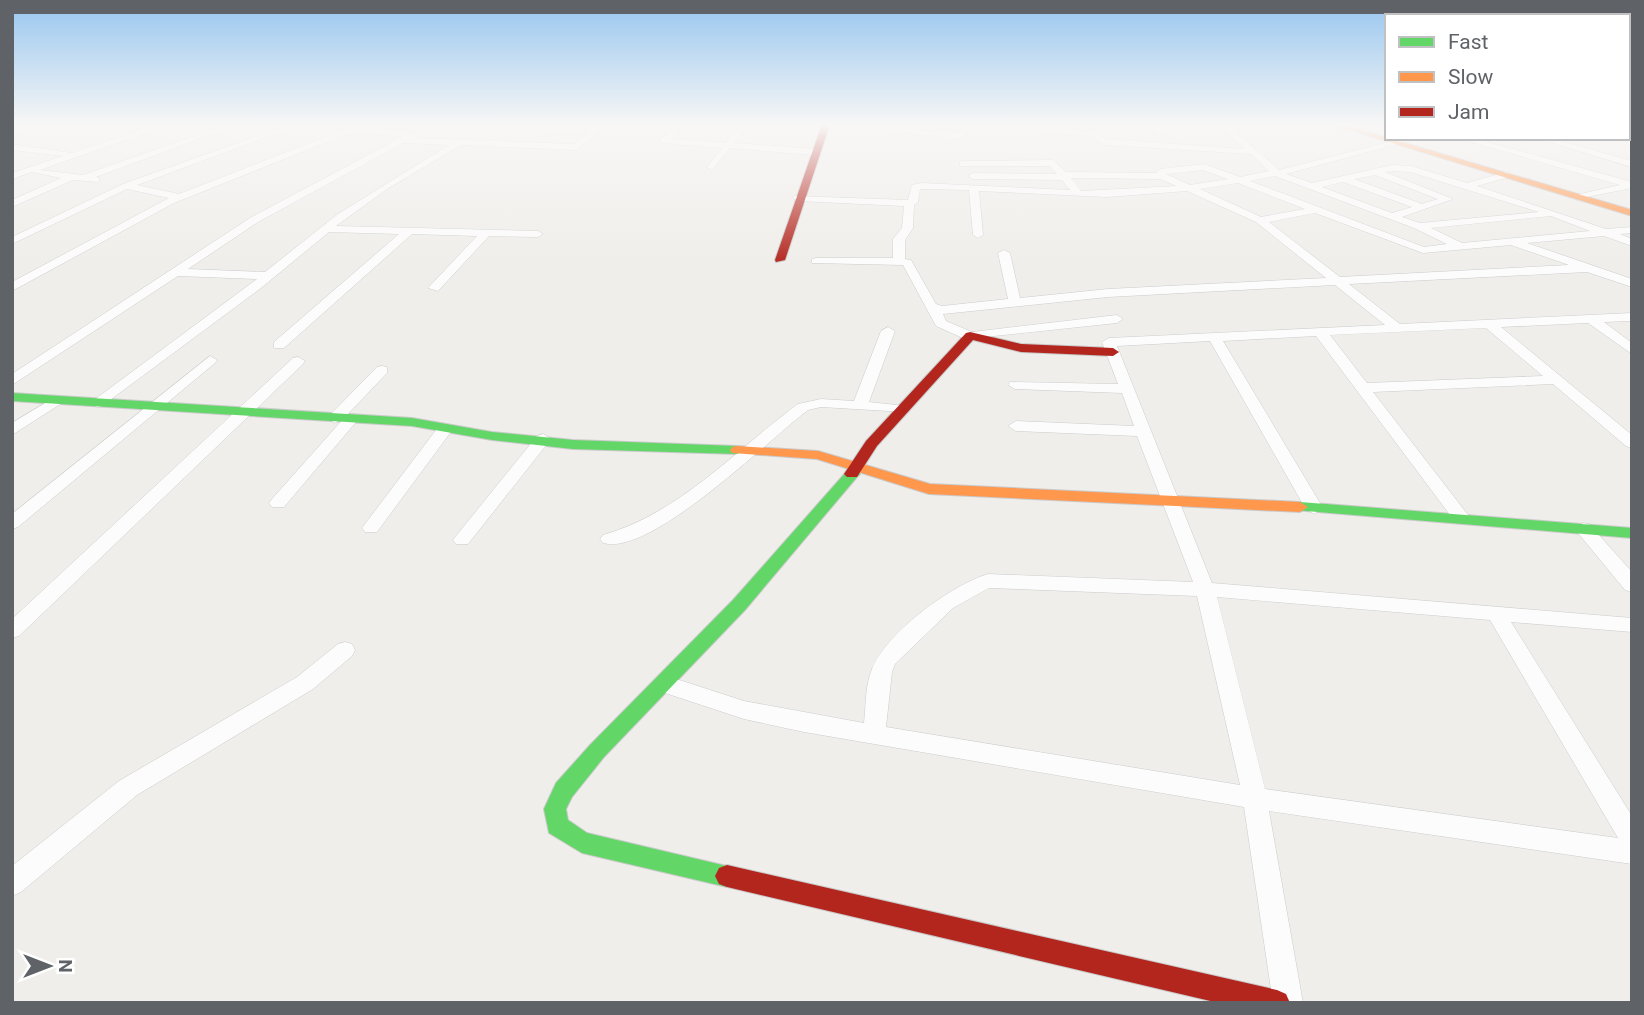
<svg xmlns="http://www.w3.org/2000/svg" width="1644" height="1015" font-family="Roboto,sans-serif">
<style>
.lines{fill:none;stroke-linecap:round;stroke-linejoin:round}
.street-casing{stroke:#cbcccc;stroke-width:1}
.fast-casing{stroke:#cacacb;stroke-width:2}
.slow-casing{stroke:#cacacb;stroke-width:2}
.jam-casing{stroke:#cacacb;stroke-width:2}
.street{fill:#fdfcfc;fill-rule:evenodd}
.fast{fill:#63d668;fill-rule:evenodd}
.slow{fill:#ff974d;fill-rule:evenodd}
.jam{fill:#b3261e;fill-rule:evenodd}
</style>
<rect width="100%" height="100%" fill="#efeeea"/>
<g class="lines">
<g class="street-casing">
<g id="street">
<polygon points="28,124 41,124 19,132 15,129"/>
<polygon points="159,124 171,124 40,170 83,175 228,124 239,124 96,177 99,178 99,182 73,180 12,207 12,200 61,178 32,172 12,179 12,173 63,156 12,150 12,144 72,153"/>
<path d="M291 124H302L137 185 179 194 346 129 327 124H369L366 127 413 133 417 136 415 138 574 144 590 131 446 126 442 124 596 126 608 124 576 150 461 145 387 189 336 226 538 231 543 234 538 237 489 236 438 291 428 288 477 236 412 234 284 348H274V342L399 234 329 232 261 288 102 406 97 407 90 403 257 279 178 276 12 385V374L250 218 402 137 357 130 174 203 12 291V282L169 198 127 189 12 244V237L123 184ZM403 143 449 145 338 214 265 272 188 269 258 222Z"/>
<polygon points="677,124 686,124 671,139 725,143 741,125 745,128 734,143 814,149 818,152 814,155 730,148 712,170 707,167 722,148 661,143 661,139"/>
<polygon points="965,124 973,124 962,139 881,130 885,127 959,133"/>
<path d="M997 124H1021L1095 132 1106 139 1245 149 1218 124H1227L1279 170 1405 138H1420L1286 174 1312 183 1392 165 1411 166 1467 183 1506 172 1511 175 1509 177 1477 186 1606 229 1632 227V233L1620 234 1632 239V246L1604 236 1527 243 1632 279V287L1587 272 1349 284 1400 324 1632 313V321L1604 322 1632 343V354L1588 323 1501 327 1632 435V448L1626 446 1553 384 1373 392 1468 515 1471 519 1468 523H1456L1316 336 1223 341 1323 508 1314 514 1305 508 1210 341 1117 346 1212 583 1632 618V632L1511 622 1632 816V864L1269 811 1303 1003H1273L1244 807 804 732 744 719 656 690 653 684 656 678 664 675 744 701 864 723C866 706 865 685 872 669 886 633 951 585 988 574L1193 582 1137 436 1016 431 1008 426 1016 421 1134 426 1122 393 1015 389 1008 385 1010 382 1118 384 1102 342 1109 338 1385 325 1335 285 1108 297 943 314 946 321 972 332 1117 315 1123 319 1117 323 965 339 936 326 903 265 812 263V259L816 258H893V239L902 228 904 206 798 201 793 198 794 196 908 200 912 185 921 183 1070 190 1062 180 973 179 968 176 973 173 1057 174 1050 166H960V162L963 161 1053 160 1066 172 1156 173 1160 169 1204 164 1240 177 1269 171 1251 154 1105 145 1092 137ZM1203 170 1228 179 1190 185 1166 174ZM1392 171 1410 172 1539 212 1420 223 1402 217 1453 199 1385 172ZM1375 175 1438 199 1422 204 1354 179ZM1275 176 1414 228 1447 244 1424 247 1250 181ZM1071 178 1160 179 1177 186 1081 191ZM1343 182 1412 207 1392 213 1322 187ZM1238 183 1305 209 1261 217 1200 189ZM920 189 969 190 973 235 978 238 983 235 979 191 1107 197 1187 191 1256 222 1326 278 1108 289 1020 298 1010 253 1004 250 998 253 1008 299 942 306 936 304 911 260 905 259V240L913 228 914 205 918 202ZM1315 213 1423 253 1511 245 1569 265 1340 277 1269 222ZM1551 216 1590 231 1462 243 1431 228ZM1486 328 1543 376 1367 383 1330 335ZM989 588 1197 596 1240 785 886 727 892 672 895 664 953 608ZM1217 597 1490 620 1618 838 1265 789Z"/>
<polygon points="1150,124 1158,124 1164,132 1157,134"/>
<polygon points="1458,138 1473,138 1632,182 1632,188 1576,199 1576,195 1620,185"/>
<polygon points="1536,138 1550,138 1632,161 1632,167"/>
<path d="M888 327 895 331 869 402 906 406 909 409 906 412 821 407 808 410C768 440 651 557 603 543L600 539 603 535C680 513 734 451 798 404L821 399 854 401 881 331Z"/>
<polygon points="210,356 217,360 215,363 18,527 12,529 12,514"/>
<polygon points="298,357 305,361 303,364 19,636 12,638 12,619 293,358"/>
<polygon points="382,366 387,367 387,373 346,416 356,416 359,419 356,422 284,507 272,507 269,503 272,499 344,418 335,423 327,418 330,415 377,367"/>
<polygon points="57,396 64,400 62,403 12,435 12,423"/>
<polygon points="445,424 453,429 377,532 365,532 362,528 365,524 439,426"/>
<polygon points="543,434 551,439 468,544 456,544 453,540 456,536 537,436"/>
<polygon points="1584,523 1590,525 1632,572 1632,592 1625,590 1578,533 1575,529 1578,525"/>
<polygon points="345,642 352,644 355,650 352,656 313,689 137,795 21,892 12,896 12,866 119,781 297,677 338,644"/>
</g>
</g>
<g class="fast-casing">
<g id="fast">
<polygon points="12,393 412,418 492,432 573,440 737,446 744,450 737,454 573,449 492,440 412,426 12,401"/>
<polygon points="852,469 857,471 860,474 857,477 745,610 604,757 572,797 566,809 568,820 587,833 735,868 739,876 735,884 727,887 582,853 549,833 544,809 556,783 590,745 733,600 847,471"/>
<polygon points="1300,502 1632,528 1632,538 1294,510 1292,507"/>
</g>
</g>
<g class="slow-casing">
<g id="slow">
<polygon points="1330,124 1341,124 1632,210 1632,216"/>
<polygon points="737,446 818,451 930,484 1300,502 1308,507 1300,512 929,494 817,459 732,453 730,450 732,447"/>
</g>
</g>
<g class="jam-casing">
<g id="jam">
<polygon points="822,124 830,124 785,260 776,262 775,260"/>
<polygon points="970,332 1021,344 1113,348 1119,352 1113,356 1021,352 973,340 877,446 857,477 847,477 844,474 866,441 966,333"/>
<polygon points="727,865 1277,990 1286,994 1290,1003 1219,1003 727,887 719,884 715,876 719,868"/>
</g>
</g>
<use href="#street" class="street"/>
<use href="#fast" class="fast"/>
<use href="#slow" class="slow"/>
<use href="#jam" class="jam"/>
</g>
<linearGradient id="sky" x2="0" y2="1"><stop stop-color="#97c6ef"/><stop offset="0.47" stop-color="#f8f7f6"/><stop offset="1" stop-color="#f8f7f6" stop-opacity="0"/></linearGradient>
<rect width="1644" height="266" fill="url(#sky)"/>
<rect width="1644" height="1015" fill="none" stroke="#5f6368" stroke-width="28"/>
<rect x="1385" y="14" width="245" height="126" fill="#ffffff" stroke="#bfc1c3" stroke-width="2"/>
<rect x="1399" y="37" width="35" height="10" fill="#63d668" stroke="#bfc1c3" stroke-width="2"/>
<text x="1448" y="49" font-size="21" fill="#5f6368">Fast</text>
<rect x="1399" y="72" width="35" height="10" fill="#ff974d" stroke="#bfc1c3" stroke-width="2"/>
<text x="1448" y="84" font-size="21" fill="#5f6368">Slow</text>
<rect x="1399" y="107" width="35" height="10" fill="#b3261e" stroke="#bfc1c3" stroke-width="2"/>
<text x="1448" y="119" font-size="21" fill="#5f6368">Jam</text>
<g transform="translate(49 966) rotate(90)" stroke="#ffffff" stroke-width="5" paint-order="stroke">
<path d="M0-5L12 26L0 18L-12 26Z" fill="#5f6368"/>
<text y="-10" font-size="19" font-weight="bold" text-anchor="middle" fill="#5f6368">N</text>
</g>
</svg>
